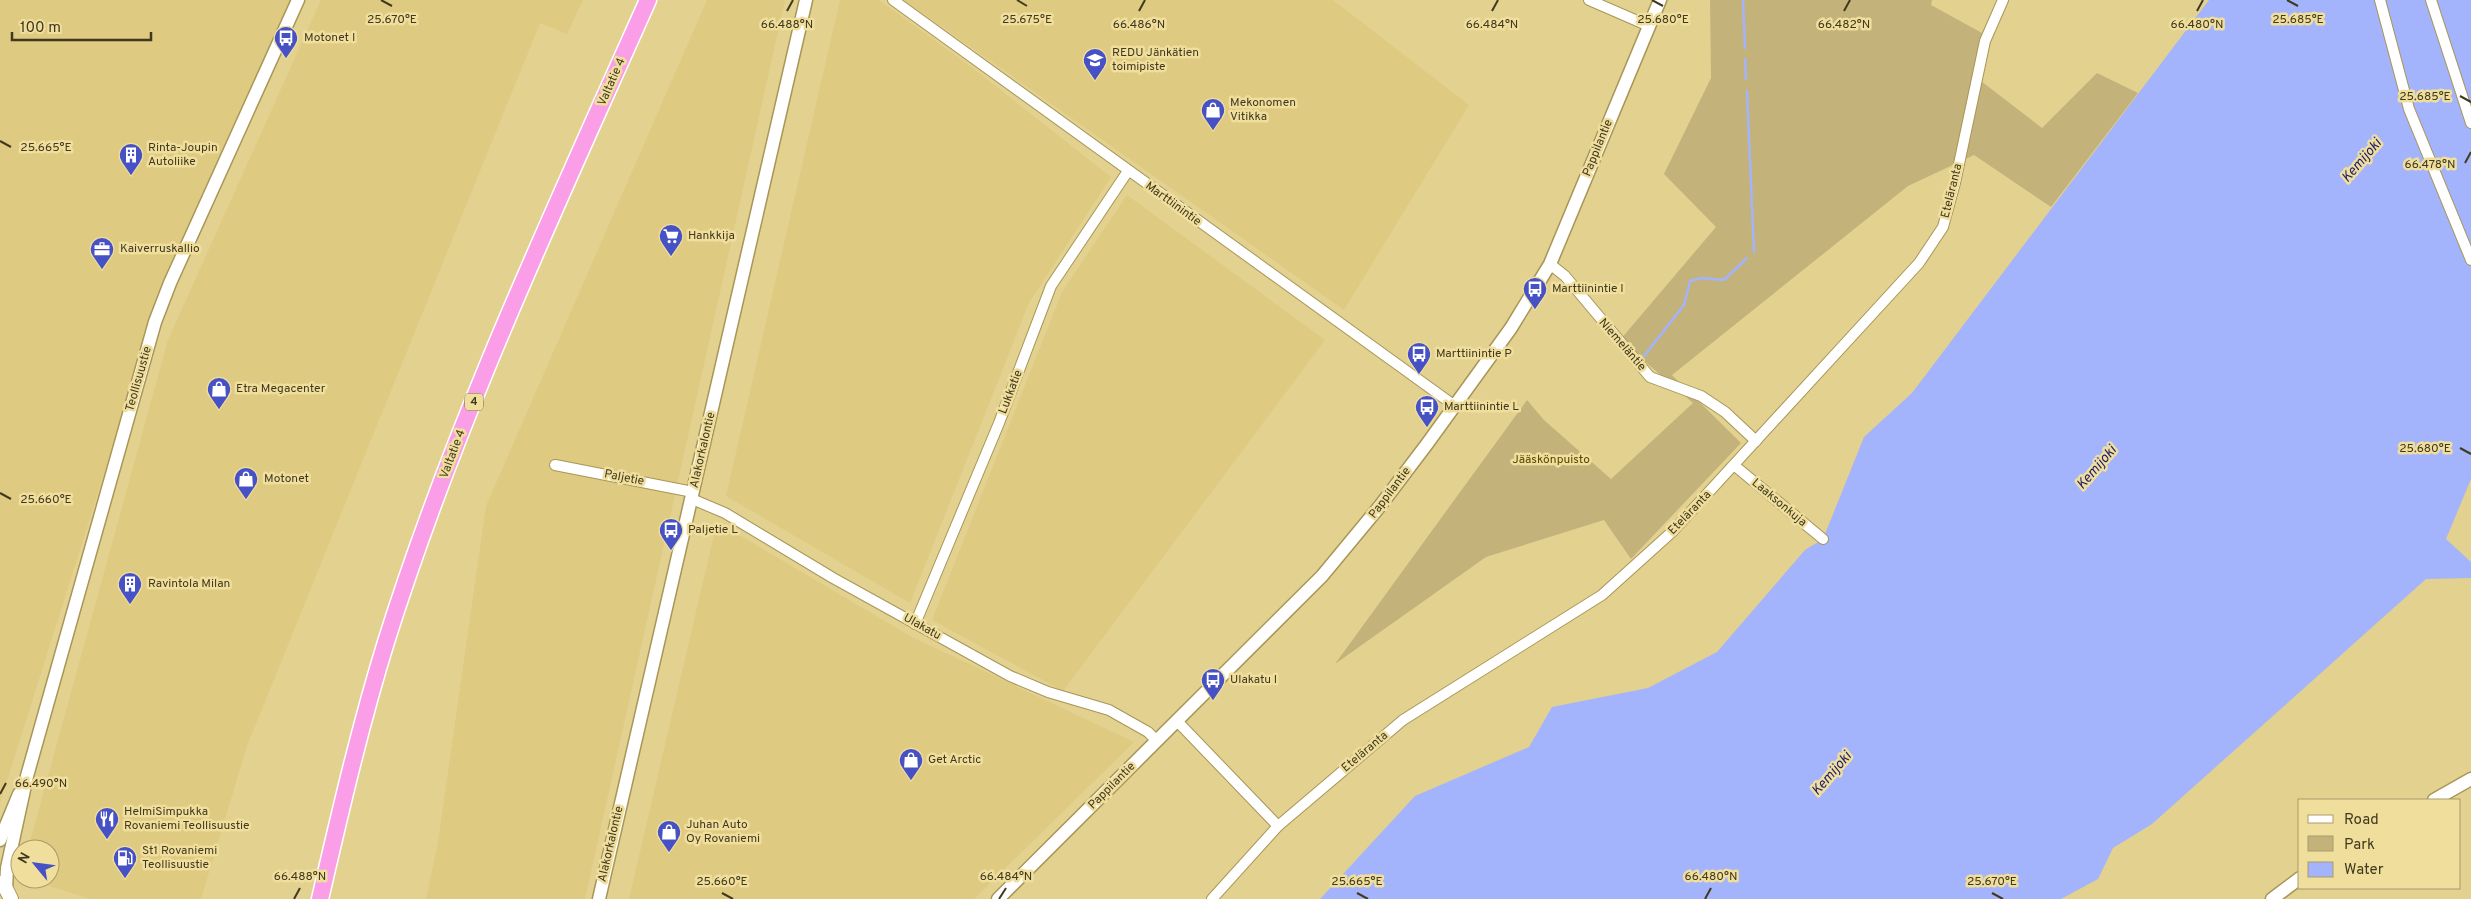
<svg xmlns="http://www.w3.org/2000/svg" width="2471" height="899" font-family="Overpass,sans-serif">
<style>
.built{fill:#deca81}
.green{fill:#c3b37a}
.water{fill:#a3b3fc}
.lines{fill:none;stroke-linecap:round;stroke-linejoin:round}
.stream{stroke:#a3b3fc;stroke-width:2.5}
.minor-casing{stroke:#a89657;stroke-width:12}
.tertiary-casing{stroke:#a89657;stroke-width:15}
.secondary-casing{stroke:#a89657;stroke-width:16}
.trunk-casing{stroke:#fff;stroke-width:19}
.minor{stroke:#fff;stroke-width:10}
.tertiary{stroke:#fff;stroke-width:12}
.secondary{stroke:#fff;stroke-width:14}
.trunk{stroke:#fa9ee8;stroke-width:16}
.ticks{fill:none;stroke:#40391e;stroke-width:2}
.labels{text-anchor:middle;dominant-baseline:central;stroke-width:5;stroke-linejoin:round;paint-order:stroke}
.shield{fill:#f0de9d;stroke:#756a44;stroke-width:1}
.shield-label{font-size:11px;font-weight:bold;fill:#40391e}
.poi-label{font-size:12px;fill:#40391e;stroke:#f0de9d;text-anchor:start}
.street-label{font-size:12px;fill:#40391e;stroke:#f0de9d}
.park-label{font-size:12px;fill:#574702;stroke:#f0de9d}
.water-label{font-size:14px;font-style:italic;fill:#1c1c6d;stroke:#f0de9d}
.ticks-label{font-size:12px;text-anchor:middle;fill:#40391e;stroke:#f0de9d;stroke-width:5;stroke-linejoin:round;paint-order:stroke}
</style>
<rect width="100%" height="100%" fill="#e3d190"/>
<g class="built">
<polygon points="0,0 292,0 171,262 0,803"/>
<polygon points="321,0 583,0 567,34 540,23 247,746 201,899 90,899 28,879 50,879 50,849 28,849 168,340"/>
<polygon points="707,0 785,0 585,899 426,899 438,842 486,506"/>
<polygon points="840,0 878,0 897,13 970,66 1111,177 1029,303 910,603 726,496"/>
<polygon points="904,0 1333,0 1469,105 1344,310"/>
<polygon points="1127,195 1325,340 1063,691 932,620 1062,292"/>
<polygon points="717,522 910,636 1134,742 974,899 629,899"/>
</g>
<polygon class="green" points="1710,0 1932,0 1931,5 1982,33 1977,78 2042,128 2097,73 2138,93 2051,207 1974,155 1908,186 1672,375 1741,443 1631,559 1604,520 1486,557 1335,664 1527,400 1544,420 1611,479 1693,403 1620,340 1716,227 1664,174 1711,78"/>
<polygon class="water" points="2209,0 2471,0 2471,479 2446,539 2471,562 2471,578 2426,579 2152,824 2113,848 2098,879 2061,899 1320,899 1415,796 1529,747 1552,707 1648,688 1717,652 1805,550 1823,539 1864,437 1912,393"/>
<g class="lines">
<g class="stream">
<polyline points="1743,0 1745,48"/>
<polyline points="1745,59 1746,79"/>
<polyline points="1747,91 1754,252"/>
<polyline points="1644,356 1684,305 1690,281 1701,278 1724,280 1747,258"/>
</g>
<g class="minor-casing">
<g id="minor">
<polyline points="893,0 1455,406"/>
<polyline points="1589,0 1649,26"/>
<polyline points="2380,0 2409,109 2471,260"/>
<polyline points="2431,0 2471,123"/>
<polyline points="1550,264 1565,276 1650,377 1701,396 1725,412 1756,441"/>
<polyline points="555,465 693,492"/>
<polyline points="1735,466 1823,539"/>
<polyline points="692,499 725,513 833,578 1010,676 1048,692 1109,710 1148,732 1157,741"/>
<polyline points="915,624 999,423 1051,286 1128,171"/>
<polyline points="1177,721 1278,826"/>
<polyline points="1212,899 1278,826 1403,720 1602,595 1673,531 1919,263 1943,227 1955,183 1985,41 2003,0"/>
</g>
</g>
<g class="tertiary-casing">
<g id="tertiary">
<polyline points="2434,800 2471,779"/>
<polyline points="0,840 19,794"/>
<polyline points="6,889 7,868 27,776 155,322 170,283 298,0"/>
<polyline points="599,899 806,0"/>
<polyline points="998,899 1322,576 1380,506 1427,444 1511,328 1550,264 1660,0"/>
<polyline points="2272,899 2300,878"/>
</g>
</g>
<g class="secondary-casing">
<polyline id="secondary" points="0,883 6,889 11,899"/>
</g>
<g class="trunk-casing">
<path id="trunk" d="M320 899C340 813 360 726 386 642 455 422 554 211 648 0"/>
</g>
<use href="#minor" class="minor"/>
<use href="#tertiary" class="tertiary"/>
<use href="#secondary" class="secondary"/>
<use href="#trunk" class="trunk"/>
</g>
<path class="ticks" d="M381 0 392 6M1017 0 1027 6M1652 0 1663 6M2287 0 2298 6M787 11 793 0M1139 11 1145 0M1492 11 1498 0M1844 11 1850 0M2197 11 2203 0M2460 96 2471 102M0 141 11 147M2465 163 2471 152M2460 448 2471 454M0 493 11 499M0 794 6 783M722 893 733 899M1357 893 1368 899M1992 893 2003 899M294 899 300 888M999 899 1006 888M1705 899 1711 888"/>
<defs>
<g id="bus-pin" transform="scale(1.25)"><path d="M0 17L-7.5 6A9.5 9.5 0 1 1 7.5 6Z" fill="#4751c6" stroke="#f0de9d"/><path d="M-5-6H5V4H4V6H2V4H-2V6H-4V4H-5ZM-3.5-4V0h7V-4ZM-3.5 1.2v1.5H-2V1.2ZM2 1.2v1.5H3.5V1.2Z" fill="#fff"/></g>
<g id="school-pin" transform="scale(1.25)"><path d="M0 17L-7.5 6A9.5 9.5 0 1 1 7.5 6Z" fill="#4751c6" stroke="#f0de9d"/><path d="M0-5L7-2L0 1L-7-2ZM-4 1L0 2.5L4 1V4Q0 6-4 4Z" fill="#fff"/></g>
<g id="shop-pin" transform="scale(1.25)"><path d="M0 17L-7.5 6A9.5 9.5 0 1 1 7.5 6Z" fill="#4751c6" stroke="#f0de9d"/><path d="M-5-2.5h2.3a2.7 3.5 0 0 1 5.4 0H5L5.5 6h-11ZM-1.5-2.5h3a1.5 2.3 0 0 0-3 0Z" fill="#fff"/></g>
<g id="building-pin" transform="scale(1.25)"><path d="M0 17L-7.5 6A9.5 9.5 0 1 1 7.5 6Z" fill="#4751c6" stroke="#f0de9d"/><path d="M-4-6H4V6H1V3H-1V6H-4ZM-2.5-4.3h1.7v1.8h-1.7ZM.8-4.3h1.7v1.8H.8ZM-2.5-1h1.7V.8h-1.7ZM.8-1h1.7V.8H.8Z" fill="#fff"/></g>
<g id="supermarket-pin" transform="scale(1.25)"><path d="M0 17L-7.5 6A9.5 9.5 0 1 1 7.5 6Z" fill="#4751c6" stroke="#f0de9d"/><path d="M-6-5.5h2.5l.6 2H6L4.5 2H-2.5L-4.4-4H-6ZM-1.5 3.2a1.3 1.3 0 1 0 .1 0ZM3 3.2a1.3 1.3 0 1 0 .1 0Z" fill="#fff"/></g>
<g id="office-pin" transform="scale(1.25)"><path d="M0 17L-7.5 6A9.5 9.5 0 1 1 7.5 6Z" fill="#4751c6" stroke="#f0de9d"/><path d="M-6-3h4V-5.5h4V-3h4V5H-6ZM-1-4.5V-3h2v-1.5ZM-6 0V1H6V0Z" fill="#fff"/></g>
<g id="restaurant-pin" transform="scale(1.25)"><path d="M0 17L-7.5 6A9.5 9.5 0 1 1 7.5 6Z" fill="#4751c6" stroke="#f0de9d"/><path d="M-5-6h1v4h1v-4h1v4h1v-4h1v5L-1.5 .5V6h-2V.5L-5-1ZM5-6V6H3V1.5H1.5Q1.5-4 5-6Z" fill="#fff"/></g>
<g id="fuel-pin" transform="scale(1.25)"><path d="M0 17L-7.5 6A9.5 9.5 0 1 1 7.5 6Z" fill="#4751c6" stroke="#f0de9d"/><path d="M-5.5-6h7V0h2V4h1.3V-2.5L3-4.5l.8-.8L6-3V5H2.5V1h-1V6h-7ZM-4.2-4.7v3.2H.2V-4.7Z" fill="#fff"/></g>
</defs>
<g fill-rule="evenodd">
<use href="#bus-pin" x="286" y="38"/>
<use href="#school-pin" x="1095" y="60"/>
<use href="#shop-pin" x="1213" y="110"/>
<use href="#building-pin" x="131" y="155"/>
<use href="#supermarket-pin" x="671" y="236"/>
<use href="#office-pin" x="102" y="249"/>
<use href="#bus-pin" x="1535" y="289"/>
<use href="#bus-pin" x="1419" y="354"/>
<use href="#shop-pin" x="219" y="389"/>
<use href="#bus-pin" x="1427" y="407"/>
<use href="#shop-pin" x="246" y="479"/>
<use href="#bus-pin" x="671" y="530"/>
<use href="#building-pin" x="130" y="584"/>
<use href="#bus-pin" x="1213" y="680"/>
<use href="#shop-pin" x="911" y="760"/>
<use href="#restaurant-pin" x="107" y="819"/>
<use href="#shop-pin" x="669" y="832"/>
<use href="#fuel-pin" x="125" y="858"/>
</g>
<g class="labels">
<rect class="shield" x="465" y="393.5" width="18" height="17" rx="4"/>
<g class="shield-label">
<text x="474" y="402">4</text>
</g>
<g class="poi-label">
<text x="304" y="38">Motonet I</text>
<text x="1112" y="53">REDU Jänkätien<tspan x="1112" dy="14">toimipiste</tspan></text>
<text x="1230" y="103">Mekonomen<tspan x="1230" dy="14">Vitikka</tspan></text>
<text x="148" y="148">Rinta-Joupin<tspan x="148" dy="14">Autoliike</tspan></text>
<text x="688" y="236">Hankkija</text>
<text x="120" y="249">Kaiverruskallio</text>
<text x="1552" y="289">Marttiinintie I</text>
<text x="1436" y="354">Marttiinintie P</text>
<text x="236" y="389">Etra Megacenter</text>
<text x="1444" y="407">Marttiinintie L</text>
<text x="264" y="479">Motonet</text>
<text x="688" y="530">Paljetie L</text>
<text x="148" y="584">Ravintola Milan</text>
<text x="1230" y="680">Ulakatu I</text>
<text x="928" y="760">Get Arctic</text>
<text x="124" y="812">HelmiSimpukka<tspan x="124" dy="14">Rovaniemi Teollisuustie</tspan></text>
<text x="686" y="825">Juhan Auto<tspan x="686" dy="14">Oy Rovaniemi</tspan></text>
<text x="142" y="851">St1 Rovaniemi<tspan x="142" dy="14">Teollisuustie</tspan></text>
</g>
<g class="street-label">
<text transform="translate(612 82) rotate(-66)">Valtatie 4</text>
<text transform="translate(1598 148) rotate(-68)">Pappilantie</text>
<text transform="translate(1952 191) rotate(-76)">Eteläranta</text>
<text transform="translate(1173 204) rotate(36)">Marttiinintie</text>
<text transform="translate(1622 345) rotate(49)">Niemeläntie</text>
<text transform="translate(139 379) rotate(-74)">Teollisuustie</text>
<text transform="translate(1011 392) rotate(-69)">Lukkatie</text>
<text transform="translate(703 450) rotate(-77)">Alakorkalontie</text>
<text transform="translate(453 454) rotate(-69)">Valtatie 4</text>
<text transform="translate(624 478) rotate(11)">Paljetie</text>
<text transform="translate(1390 493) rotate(-53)">Pappilantie</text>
<text transform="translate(1779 503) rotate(40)">Laaksonkuja</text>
<text transform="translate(1690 513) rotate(-46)">Eteläranta</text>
<text transform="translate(922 627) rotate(29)">Ulakatu</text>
<text transform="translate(1365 752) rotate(-40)">Eteläranta</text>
<text transform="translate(1112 786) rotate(-45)">Pappilantie</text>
<text transform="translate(611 844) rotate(-77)">Alakorkalontie</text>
</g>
<g class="park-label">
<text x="1551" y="460">Jääskönpuisto</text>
</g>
<g class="water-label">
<text transform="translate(2362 161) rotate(-49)">Kemijoki</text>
<text transform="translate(2097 468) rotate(-49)">Kemijoki</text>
<text transform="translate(1832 774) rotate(-49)">Kemijoki</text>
</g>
</g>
<g class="ticks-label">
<text x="1027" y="23">25.675°E</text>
<text x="392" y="23">25.670°E</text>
<text x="1663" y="23">25.680°E</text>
<text x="2298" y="23">25.685°E</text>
<text x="787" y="28">66.488°N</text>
<text x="1139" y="28">66.486°N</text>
<text x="1492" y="28">66.484°N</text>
<text x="1844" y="28">66.482°N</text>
<text x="2197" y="28">66.480°N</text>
<text x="2425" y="100">25.685°E</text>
<text x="46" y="151">25.665°E</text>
<text x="2430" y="168">66.478°N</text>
<text x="2425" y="452">25.680°E</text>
<text x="46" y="503">25.660°E</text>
<text x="41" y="787">66.490°N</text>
<text x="300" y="880">66.488°N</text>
<text x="1006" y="880">66.484°N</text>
<text x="1711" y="880">66.480°N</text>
<text x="722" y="885">25.660°E</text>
<text x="1357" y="885">25.665°E</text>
<text x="1992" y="885">25.670°E</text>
</g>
<rect x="2298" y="799" width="162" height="90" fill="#f0de9d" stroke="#aa9c6a"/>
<rect x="2308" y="815" width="25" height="8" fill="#ffffff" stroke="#aa9c6a"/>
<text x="2344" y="824" font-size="15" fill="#40391e">Road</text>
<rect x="2308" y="836" width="25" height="15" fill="#c3b37a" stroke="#aa9c6a"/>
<text x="2344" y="849" font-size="15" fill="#40391e">Park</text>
<rect x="2308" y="862" width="25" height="15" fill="#a3b3fc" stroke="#aa9c6a"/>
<text x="2344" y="874" font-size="15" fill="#40391e">Water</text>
<g transform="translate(35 864) rotate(299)"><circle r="24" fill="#f0de9d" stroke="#aa9c6a"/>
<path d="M0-4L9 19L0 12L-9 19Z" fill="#4751c6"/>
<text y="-8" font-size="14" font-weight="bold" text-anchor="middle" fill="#40391e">N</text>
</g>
<path d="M12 32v8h139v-8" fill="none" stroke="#40391e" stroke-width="2.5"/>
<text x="20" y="32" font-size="15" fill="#40391e" stroke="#f0de9d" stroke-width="4" paint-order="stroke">100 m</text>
</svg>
